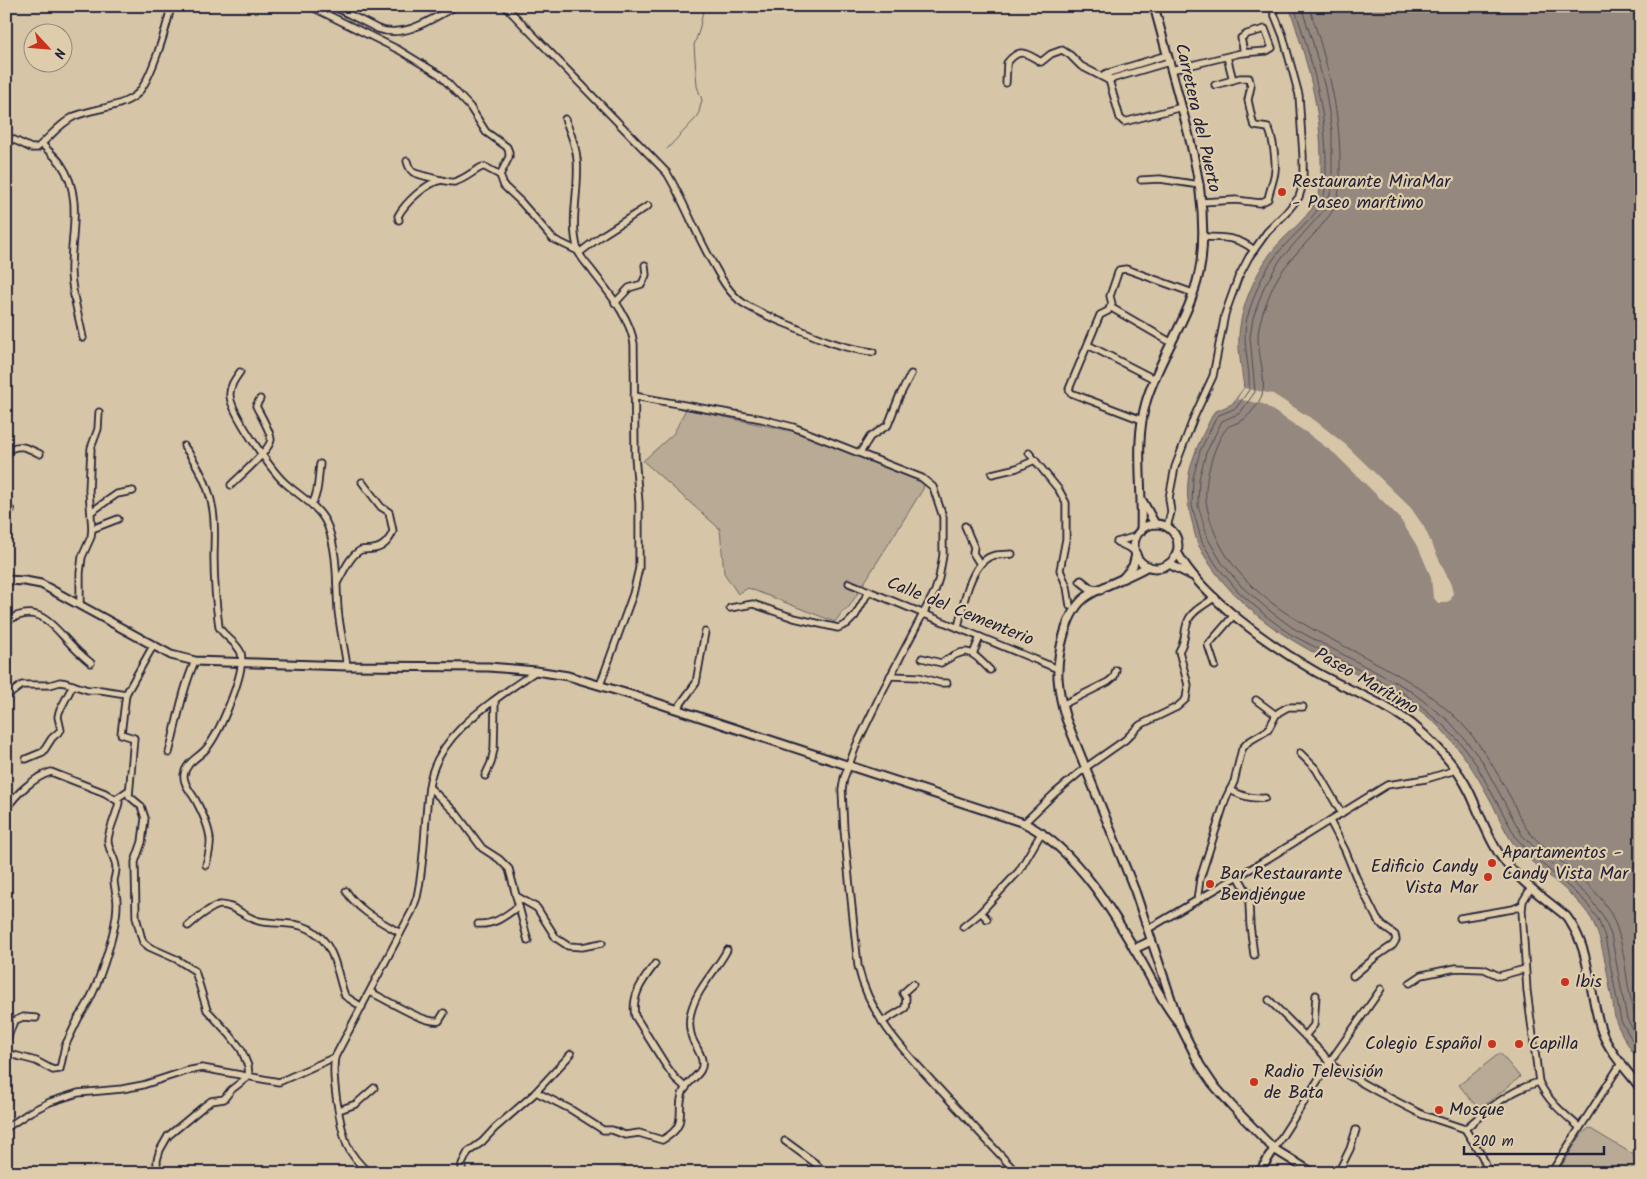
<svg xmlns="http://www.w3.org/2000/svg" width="1647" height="1179" font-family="Kalam,sans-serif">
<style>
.green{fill:#b8aa94;stroke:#6d6668}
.water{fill:#94887f;stroke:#665f64}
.pier{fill:#d6c5a6}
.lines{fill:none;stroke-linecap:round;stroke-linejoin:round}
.shore{stroke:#504b56;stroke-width:1}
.stream{stroke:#665f64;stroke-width:1}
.minor-casing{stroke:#22223b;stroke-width:9}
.major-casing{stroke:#22223b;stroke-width:11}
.minor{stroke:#deccaa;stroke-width:5.5}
.major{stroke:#deccaa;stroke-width:7}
.poi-dot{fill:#c8321e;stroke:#deccaa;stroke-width:2}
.labels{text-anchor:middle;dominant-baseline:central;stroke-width:4.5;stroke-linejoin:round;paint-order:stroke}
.street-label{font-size:18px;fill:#22223b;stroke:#deccaa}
.poi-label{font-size:18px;fill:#22223b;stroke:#deccaa;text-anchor:start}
</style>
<rect width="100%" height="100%" fill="#d6c5a6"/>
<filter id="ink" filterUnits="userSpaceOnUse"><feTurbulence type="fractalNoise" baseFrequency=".02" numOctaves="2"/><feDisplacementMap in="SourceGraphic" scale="10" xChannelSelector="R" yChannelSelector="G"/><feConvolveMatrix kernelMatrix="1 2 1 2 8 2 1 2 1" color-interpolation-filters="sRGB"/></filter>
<g filter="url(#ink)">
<g class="green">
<polygon points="686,409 796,432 908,475 924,483 923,489 849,607 843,611 835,622 748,588 738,594 724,573 720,529 643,461 674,433"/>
<polygon points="1500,1053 1520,1077 1479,1110 1459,1085"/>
<polygon points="1589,1128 1641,1159 1641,1173 1557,1173 1582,1134"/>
</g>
<path class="water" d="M1289 6H1641V1064C1632 1051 1623 1038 1617 1024 1614 1017 1614 1010 1613 1003 1607 977 1605 948 1594 924 1581 895 1535 869 1513 843 1505 832 1499 817 1493 805 1478 777 1466 756 1443 731 1412 698 1367 680 1328 660 1276 634 1226 598 1199 546 1196 539 1194 532 1193 525 1179 480 1194 452 1214 412L1232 404 1244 388C1242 371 1238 352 1239 335 1241 307 1254 277 1270 254 1283 236 1304 223 1315 203 1322 192 1321 178 1321 166 1322 110 1306 58 1289 6Z"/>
<polygon class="pier" points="1244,388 1273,394 1317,422 1346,445 1411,508 1424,527 1451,585 1453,593 1451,600 1444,603 1438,603 1433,597 1431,577 1419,549 1398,516 1335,454 1307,433 1263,404 1237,399"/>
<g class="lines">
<g class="shore">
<path d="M1294 6C1312 60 1327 112 1326 169 1326 181 1326 195 1320 206 1308 225 1288 239 1275 257 1262 274 1254 295 1248 315 1240 340 1251 365 1249 390L1236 408 1217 416 1200 451 1193 478 1192 506 1202 542 1217 566 1238 591 1266 616 1290 634 1405 694 1444 726 1459 741 1476 764 1517 839 1540 862 1584 900 1598 919 1605 937 1621 1021 1641 1055"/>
<polyline points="1301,6 1313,43 1325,88 1332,131 1332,188 1325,209 1280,260 1264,287 1253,318 1250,337 1255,392 1240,413 1222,421 1206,453 1199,479 1198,505 1208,539 1222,563 1242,587 1270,611 1293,628 1408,689 1449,721 1463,737 1482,761 1522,835 1545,858 1588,896 1603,916 1611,935 1627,1019 1641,1044"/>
<path d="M1309 6C1326 59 1341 111 1340 167 1340 182 1340 196 1333 210 1330 216 1325 220 1322 225 1303 248 1279 267 1269 296 1264 309 1258 324 1258 338 1258 354 1267 381 1262 395 1259 403 1250 415 1243 420 1237 424 1230 424 1226 429 1213 445 1202 487 1207 507 1228 607 1335 635 1410 682 1425 691 1438 702 1451 713 1478 737 1495 769 1512 800 1517 811 1522 824 1530 833 1555 861 1593 880 1611 914 1629 949 1623 994 1641 1029"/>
</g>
<polyline class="stream" points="667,149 698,116 702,100 697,86 694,45 699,31 704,6"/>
<g class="minor-casing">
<g id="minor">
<polyline points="310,6 399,50 440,75 470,107 486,132 507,147 509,152 509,157 500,175 504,186 521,202 553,239 578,251"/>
<path d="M333 6 378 29C405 39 433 18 456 6"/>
<path d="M505 6 667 173C685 203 697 237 715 267 722 280 730 294 743 303 758 313 777 320 794 327 820 339 845 349 873 352"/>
<polyline points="1227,57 1233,80"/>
<polyline points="1171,70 1241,53 1267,51 1272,48 1265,29 1247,34 1241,38 1244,53"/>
<polyline points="1107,73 1120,118 1124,122 1182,107"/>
<polyline points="1105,74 1167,55"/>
<polyline points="1108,80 1169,62"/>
<path d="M1006 83 1007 63C1020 46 1027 54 1041 62L1051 54 1062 50 1070 55 1081 66 1108 80"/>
<path d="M565 119C570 132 576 145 577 159 580 188 569 222 578 250 580 258 588 265 593 272 609 293 630 317 634 344L635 456 639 503V568L633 594 600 685"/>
<path d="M6 136 31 148H37C49 138 60 123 75 116 94 108 120 108 136 95 151 82 167 26 171 6"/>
<path d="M42 144C48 151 56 157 61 164 84 197 70 237 71 273 72 294 79 317 83 338"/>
<path d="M407 161C408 165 409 169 413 172 415 174 451 183 454 182 464 180 473 171 482 167H485L500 175"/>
<polyline points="1141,180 1160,179 1200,185"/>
<path d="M1202 202 1236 200 1260 203 1268 199C1270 189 1274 180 1275 171 1276 161 1273 136 1268 128L1255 126 1253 123 1248 100 1251 86 1249 78H1240L1215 85"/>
<path d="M399 220 398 216C405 203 427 182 442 180"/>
<path d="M1203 237C1222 237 1239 237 1254 250"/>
<polyline points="579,253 604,234 648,206"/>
<polyline points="615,303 629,288 642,284 646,275 645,265"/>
<polyline points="1110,307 1172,343"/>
<polyline points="1088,345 1154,379"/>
<path d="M240 372C235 379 229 387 230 396 231 412 271 470 284 482 299 496 321 507 328 527 338 554 336 582 338 610 340 629 344 647 347 666"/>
<path d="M634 396 762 419 793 427 922 478 933 487 943 517V555L939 578 935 591 881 694 856 746 844 778 842 790 844 830 858 966C869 1017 907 1054 942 1092 967 1119 992 1146 1017 1173"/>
<polyline points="1142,420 1071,393 1069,389 1100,315 1108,311 1112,304 1110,296 1119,270 1126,269 1193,293"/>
<path d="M184 446C197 464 208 483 212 505 216 522 214 540 214 558 214 581 216 604 219 627 224 637 237 642 241 653 246 672 219 734 206 749 198 758 186 762 184 775 183 784 191 792 195 799 201 810 209 826 210 839 211 847 208 857 206 865"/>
<path d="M6 452C18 442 28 448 40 454"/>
<polyline points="860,453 870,437 888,425 899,397 911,374"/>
<polyline points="1029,453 1059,490 1066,503 1066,539 1060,570 1067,587 1070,606"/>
<polyline points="992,474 1017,468 1035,460"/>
<path d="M231 485C240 476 269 451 271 440 271 432 260 414 256 406L260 399"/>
<path d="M312 504C319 492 318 478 320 464"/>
<polyline points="6,508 11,510"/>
<polyline points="91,512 117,494 133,491"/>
<polyline points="965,526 974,547 973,553 980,564"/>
<polyline points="1167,527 1171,512 1169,498 1175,467 1194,417 1213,376 1225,314 1238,278 1249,257 1267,232 1286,213 1299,197 1303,184 1303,155 1299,95 1283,36 1271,6"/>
<polyline points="92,529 118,519"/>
<polyline points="1117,542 1137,536"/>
<polyline points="1117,542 1135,551"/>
<path d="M337 583C343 573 350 555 361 550 365 549 370 550 373 549 383 548 390 540 393 531L389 512 381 507 362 482"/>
<polyline points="849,583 1058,669"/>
<polyline points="80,605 80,573 82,557 91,537 92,529 89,491 91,448 98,429 99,412"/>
<polyline points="730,608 753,604 794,618 838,628 847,624 855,616 869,591"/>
<path d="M6 621C33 606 45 616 63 636 72 646 81 655 91 663"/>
<path d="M958 628C962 608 970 563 992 556 998 554 1006 555 1012 554"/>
<polyline points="153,646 126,694 121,734 134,738 129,796 141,806 145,818 142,842 135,862 136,917 141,936 143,942 149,947 176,959 195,971 207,1010 230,1035 241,1049 248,1066 249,1076 231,1090 224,1099 211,1101 203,1107 168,1136 160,1150 157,1160 157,1173"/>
<polyline points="973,654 980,637"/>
<path d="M922 658 941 663C968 646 969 649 990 670"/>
<polyline points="1215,666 1208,645 1234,615"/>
<polyline points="890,676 919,677 940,683 947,683"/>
<polyline points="6,697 22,685 50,685 60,682 66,683 88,690 101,690 126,694"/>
<polyline points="1256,700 1276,715"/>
<polyline points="1062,705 1108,682 1114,677 1116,670"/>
<polyline points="677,709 696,683 705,632"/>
<path d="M169 753C177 722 182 691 195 661"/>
<polyline points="1300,753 1316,769 1342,814"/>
<polyline points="26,759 43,752 52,738 61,730 58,717 59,712 73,685"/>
<polyline points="485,776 491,763 494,749 495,701"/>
<polyline points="429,787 456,813 482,848 499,859 509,869 528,941"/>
<path d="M1230 790C1242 796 1251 799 1265 798"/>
<polyline points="116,799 129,790"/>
<path d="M6 809C16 794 34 777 51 772L105 793 119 802C117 814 110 826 108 839 107 849 116 858 116 868 116 872 115 876 114 880 114 887 117 895 117 903 117 931 96 997 78 1018"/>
<polyline points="1330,821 1345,850 1356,877 1377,919 1384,927 1395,935 1396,940 1393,945 1377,956 1353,976"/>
<path d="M1024 823 1054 794 1085 768 1125 740 1140 725 1177 707 1186 699 1188 685 1179 651C1187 639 1183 632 1188 621 1192 610 1207 604 1215 597"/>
<polyline points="1238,876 1247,892 1253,894 1254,900 1249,903 1250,925 1254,955"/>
<path d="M1531 888 1523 901 1522 910 1527 991 1539 1082C1548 1101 1563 1113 1579 1127"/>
<path d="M346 891C359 911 380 921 400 933"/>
<polyline points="516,896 537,908 556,938 568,946 582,947 602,943"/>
<polyline points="1197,901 1200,879 1226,798 1234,782 1242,749 1248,742 1268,730 1276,715 1279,712 1288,707 1303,707"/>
<polyline points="981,912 987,919"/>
<polyline points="1460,918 1513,909 1522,905"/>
<path d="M478 924C496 925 506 915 519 906"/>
<path d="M188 926C195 920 211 906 220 905 233 904 246 918 259 921 277 925 301 920 317 934 336 949 337 975 345 996L362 1007"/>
<polyline points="963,927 979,914 1019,871 1042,832"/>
<polyline points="1148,929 1269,858 1387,785 1426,779 1456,770"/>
<path d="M655 964C643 980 631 995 635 1016L665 1064 675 1078 686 1088"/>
<polyline points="1410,983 1422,975 1456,968 1484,969 1499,976 1525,969"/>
<path d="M370 992C386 999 424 1024 439 1021L444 1013"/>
<polyline points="1269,1000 1323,1054 1329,1063 1339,1070 1380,1093 1423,1115 1465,1129 1482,1156 1489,1173"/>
<polyline points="882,1022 905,1008 906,998 903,993 913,984"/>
<polyline points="1305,1036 1314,1025 1316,995"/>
<polyline points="6,1042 14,1021 23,1017 36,1018"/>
<polyline points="6,1053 36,1061 53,1070 60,1069 65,1046 80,1015"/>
<path d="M536 1092 570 1109 603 1130H612L625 1135 639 1133 662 1140C692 1124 673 1109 685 1088 691 1078 705 1073 702 1060 701 1055 698 1050 696 1046 690 1037 688 1023 691 1012 697 988 716 971 727 950"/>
<polyline points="339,1110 356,1104 374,1088"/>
<polyline points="6,1128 30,1112 50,1102 78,1093 122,1089 143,1085 186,1071 202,1068 279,1082 335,1057"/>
<path d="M1465 1129C1488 1109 1510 1090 1539 1082"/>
<polyline points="785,1141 815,1163 825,1173"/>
<polyline points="1274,1149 1329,1063 1381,989"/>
<polyline points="355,1173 361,1166"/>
<path d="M369 1173C360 1165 352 1156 347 1145 340 1126 331 1077 335 1057L412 911 417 897C425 861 424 824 429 787 436 733 495 700 536 671"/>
<polyline points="462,1173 462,1164 468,1152 482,1142 495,1128 533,1095 571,1054"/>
<polyline points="1338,1173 1350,1149 1356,1130"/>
<polyline points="1551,1173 1622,1062"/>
</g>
</g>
<g class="major-casing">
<g id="major">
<polyline points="1143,502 1155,524"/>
<circle cx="1156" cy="546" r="22"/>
<path d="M1141 531C1143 488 1134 444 1146 402 1160 354 1194 313 1201 262 1207 212 1197 167 1185 120 1175 82 1164 44 1154 6"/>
<path d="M1177 552C1202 598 1271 646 1316 672 1348 690 1383 702 1412 724 1435 743 1457 766 1470 793 1480 814 1488 839 1502 858 1519 881 1544 898 1566 916 1592 949 1588 994 1602 1032 1608 1050 1629 1073 1641 1089"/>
<polyline points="1169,564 1191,575"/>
<path d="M1148 566C1128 578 1105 584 1086 597 1066 611 1057 655 1058 678 1059 692 1062 706 1066 719L1135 891 1179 1023 1200 1065 1212 1083 1232 1106 1274 1149 1313 1173"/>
<polyline points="1123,578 1133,566 1136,554"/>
<path d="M6 580 25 581 41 584 171 655 195 661 347 666 489 667 536 671 568 676 645 699 1024 823C1077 849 1115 915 1143 964 1154 984 1164 1005 1179 1023"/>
<polyline points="1081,581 1091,589 1100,590"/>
<polyline points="1134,949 1151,941"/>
<polyline points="1259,1173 1274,1149"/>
</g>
</g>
<use href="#minor" class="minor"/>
<use href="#major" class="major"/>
</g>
</g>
<g class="poi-dot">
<circle cx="1282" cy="192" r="5"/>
<circle cx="1492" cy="863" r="5"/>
<circle cx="1488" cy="877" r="5"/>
<circle cx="1210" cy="884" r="5"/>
<circle cx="1565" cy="982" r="5"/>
<circle cx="1492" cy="1044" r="5"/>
<circle cx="1519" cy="1044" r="5"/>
<circle cx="1254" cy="1082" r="5"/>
<circle cx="1439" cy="1110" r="5"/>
</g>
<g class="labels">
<g class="street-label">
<text transform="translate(1197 118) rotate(77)">Carretera del Puerto</text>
<text transform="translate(960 612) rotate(22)">Calle del Cementerio</text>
<text transform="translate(1366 682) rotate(30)">Paseo Marítimo</text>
</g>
<g class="poi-label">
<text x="1292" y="182">Restaurante MiraMar<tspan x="1292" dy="21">- Paseo marítimo</tspan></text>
<text x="1502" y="853">Apartamentos -<tspan x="1502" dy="21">Candy Vista Mar</tspan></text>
<text x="1478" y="867" text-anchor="end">Edificio Candy<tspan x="1478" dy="21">Vista Mar</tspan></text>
<text x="1220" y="874">Bar Restaurante<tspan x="1220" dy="21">Bendjéngue</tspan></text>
<text x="1575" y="982">Ibis</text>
<text x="1482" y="1044" text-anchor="end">Colegio Español</text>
<text x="1529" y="1044">Capilla</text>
<text x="1264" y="1072">Radio Televisión<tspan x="1264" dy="21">de Bata</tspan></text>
<text x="1449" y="1110">Mosque</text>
</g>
</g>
<rect width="1647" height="1179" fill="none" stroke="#deccaa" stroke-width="25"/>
<rect x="12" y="12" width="1622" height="1154" fill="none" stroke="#22223b" stroke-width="2" filter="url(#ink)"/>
<g transform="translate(48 48) rotate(116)"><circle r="24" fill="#deccaa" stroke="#93887e"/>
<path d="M0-4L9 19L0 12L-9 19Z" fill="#c8321e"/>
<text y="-8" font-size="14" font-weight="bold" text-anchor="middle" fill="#22223b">N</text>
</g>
<path d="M1464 1146v8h140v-8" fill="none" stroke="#22223b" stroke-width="2.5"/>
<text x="1472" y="1146" font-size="15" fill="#22223b" stroke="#deccaa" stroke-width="4" paint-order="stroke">200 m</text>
</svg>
